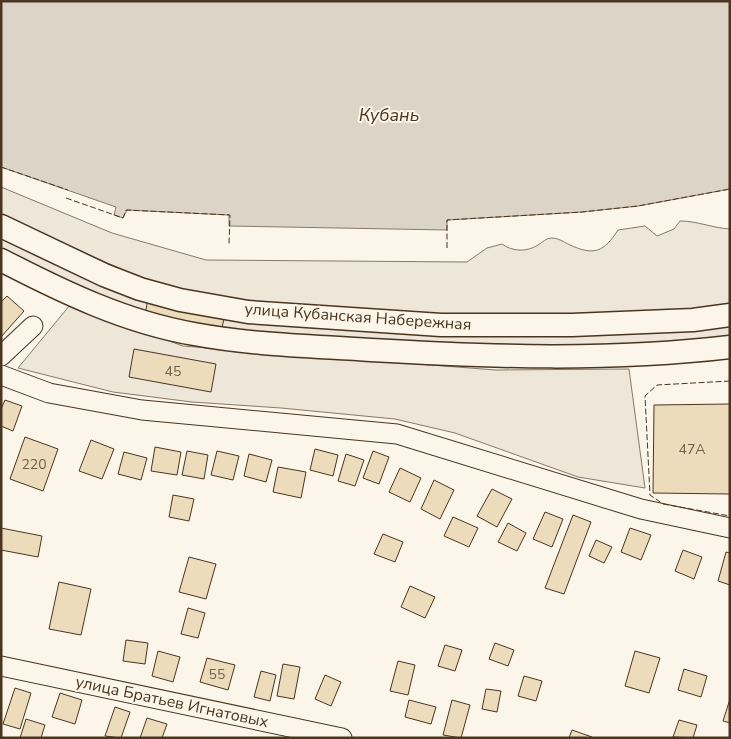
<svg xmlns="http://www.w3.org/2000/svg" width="731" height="739" font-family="'Nunito Sans',sans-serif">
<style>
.green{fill:#ede6d9;stroke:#887966}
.water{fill:#dcd4c6;stroke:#887966}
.building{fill:#ecdcbc;stroke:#4a3520}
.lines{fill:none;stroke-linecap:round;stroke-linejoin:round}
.minor-casing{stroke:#4a3520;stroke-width:21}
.major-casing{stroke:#4a3520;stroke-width:25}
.minor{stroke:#fbf6e9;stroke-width:19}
.major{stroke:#fbf6e9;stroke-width:22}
.fence{stroke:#4a3520;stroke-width:1;stroke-dasharray:6 2.5;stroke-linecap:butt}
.labels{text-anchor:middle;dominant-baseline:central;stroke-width:4;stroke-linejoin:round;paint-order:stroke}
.number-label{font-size:14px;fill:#725f47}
.street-label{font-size:16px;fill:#4a3520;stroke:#fbf6e9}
.water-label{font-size:18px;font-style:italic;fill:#4a3520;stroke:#fbf6e9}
</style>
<rect width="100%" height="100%" fill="#fbf6e9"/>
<g class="green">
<path d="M1 187 112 233 206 260 467 262 487 248 502 244C513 252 527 252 538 245 543 242 546 238 552 238 558 238 564 242 570 245 594 256 604 252 618 230L645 226 657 236 674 229 680 221C698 221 712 228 730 229V305L653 312 544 315 439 314 231 300 183 292 143 279 1 215Z"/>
<polygon points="1,236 194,312 730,323 730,337 678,342 603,346 467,346 325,339 210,328 164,319 107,299 1,249"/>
<polygon points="70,305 183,346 496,370 629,369 645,488 578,477 455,433 395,419 281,408 192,402 113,392 18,368"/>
</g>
<polygon class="water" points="1,1 730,1 730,189 638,206 582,212 447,220 447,230 229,226 229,215 127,210 123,218 114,215 116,207 1,167"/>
<g class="building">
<polygon points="150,288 227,302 219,344 142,331"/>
<polygon points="7,296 24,311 1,337 1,302"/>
<polygon points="134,349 216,364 211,392 129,377"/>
<polygon points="5,400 22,406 13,431 1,426 1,409"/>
<polygon points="730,404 730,494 653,493 654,405"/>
<polygon points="25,437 58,449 43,491 10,479"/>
<polygon points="91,440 114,449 102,479 79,471"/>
<polygon points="155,447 181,452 177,475 151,471"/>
<polygon points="315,449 338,455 333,476 310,470"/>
<polygon points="187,451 208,455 204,479 182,475"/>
<polygon points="217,451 239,456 233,480 211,475"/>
<polygon points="373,451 389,457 379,484 363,478"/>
<polygon points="124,452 147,458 141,480 118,474"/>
<polygon points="249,454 272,460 266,482 244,476"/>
<polygon points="346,454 364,460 355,486 338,481"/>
<polygon points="278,467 306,472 301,498 273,492"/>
<polygon points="400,468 421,478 410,502 389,492"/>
<polygon points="434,480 454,490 440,519 421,509"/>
<polygon points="492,489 512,499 497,527 477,516"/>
<polygon points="173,495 194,499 189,521 169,517"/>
<polygon points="545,512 563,519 552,547 533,539"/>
<polygon points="573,515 591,522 564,594 545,588"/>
<polygon points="453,517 478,528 469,547 444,536"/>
<polygon points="508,523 526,533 517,551 498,542"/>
<polygon points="1,528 42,536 38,557 1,550"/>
<polygon points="630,528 651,535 641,560 621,552"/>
<polygon points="383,534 403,542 395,562 374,554"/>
<polygon points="596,540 612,547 604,563 589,556"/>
<polygon points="683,550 702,557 694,579 675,571"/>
<polygon points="726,552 730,553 730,585 718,581"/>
<polygon points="189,557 216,564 206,599 179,592"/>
<polygon points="59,582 91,589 81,635 49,629"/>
<polygon points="410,586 435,597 425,618 401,607"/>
<polygon points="188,608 205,613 198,638 181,634"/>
<polygon points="126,640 148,643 145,664 123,661"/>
<polygon points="495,643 514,650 508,666 489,659"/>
<polygon points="445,645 462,650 455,671 438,666"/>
<polygon points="158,651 180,657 173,682 152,676"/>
<polygon points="635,651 660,658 649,693 625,686"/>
<polygon points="207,658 235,665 228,690 200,682"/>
<polygon points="398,661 415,665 408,695 390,691"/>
<polygon points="283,664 300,667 294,699 277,696"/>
<polygon points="684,669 707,676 701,697 678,690"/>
<polygon points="261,671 276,675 270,701 254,697"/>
<polygon points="325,675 341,682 331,706 315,699"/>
<polygon points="524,676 542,681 536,701 518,696"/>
<polygon points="15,688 31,693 20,729 3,724"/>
<polygon points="486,689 501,691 497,712 482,709"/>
<polygon points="60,693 82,700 75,724 52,717"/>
<polygon points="730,699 730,723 723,721"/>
<polygon points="409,700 436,707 431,724 405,717"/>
<polygon points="452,700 470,705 461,738 443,735"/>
<polygon points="115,707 130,712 121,738 105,736"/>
<polygon points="147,718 167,724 162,738 140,738"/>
<polygon points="26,719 45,725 41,738 20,738"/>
<polygon points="679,720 697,725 693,738 673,737"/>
<polygon points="572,730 592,737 591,738 569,738"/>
</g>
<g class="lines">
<g class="minor-casing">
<g id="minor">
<polyline points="1,356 33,326"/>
<polyline points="1,375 49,393 142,410 397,434 641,509 730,528"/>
<polyline points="1,666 342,738"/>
</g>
</g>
<g class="major-casing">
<g id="major">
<polyline points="1,226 104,275 140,289 180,300 248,312 441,325 572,325 693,320 730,315"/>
<path d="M1 260C63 292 125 322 194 334 253 345 312 346 371 350 491 357 611 361 730 347"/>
</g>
</g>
<use href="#minor" class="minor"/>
<use href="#major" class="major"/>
<g class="fence">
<polyline points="1,167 68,190"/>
<polyline points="66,198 123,218 126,210 230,215 229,244"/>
<polyline points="447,248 447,220 582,212 638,206 730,189"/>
<polyline points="730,381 657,385 645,396 650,495 663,504 730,516"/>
</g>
</g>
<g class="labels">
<g class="number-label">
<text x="173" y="371">45</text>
<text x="692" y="449">47А</text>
<text x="34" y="464">220</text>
<text x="217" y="674">55</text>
</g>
<g class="street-label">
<text transform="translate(358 317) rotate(4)">улица Кубанская Набережная</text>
<text transform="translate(172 702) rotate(12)">улица Братьев Игнатовых</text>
</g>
<g class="water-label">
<text x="389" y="115">Кубань</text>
</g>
</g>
<rect width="731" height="739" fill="none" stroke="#4a3520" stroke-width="5"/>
</svg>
